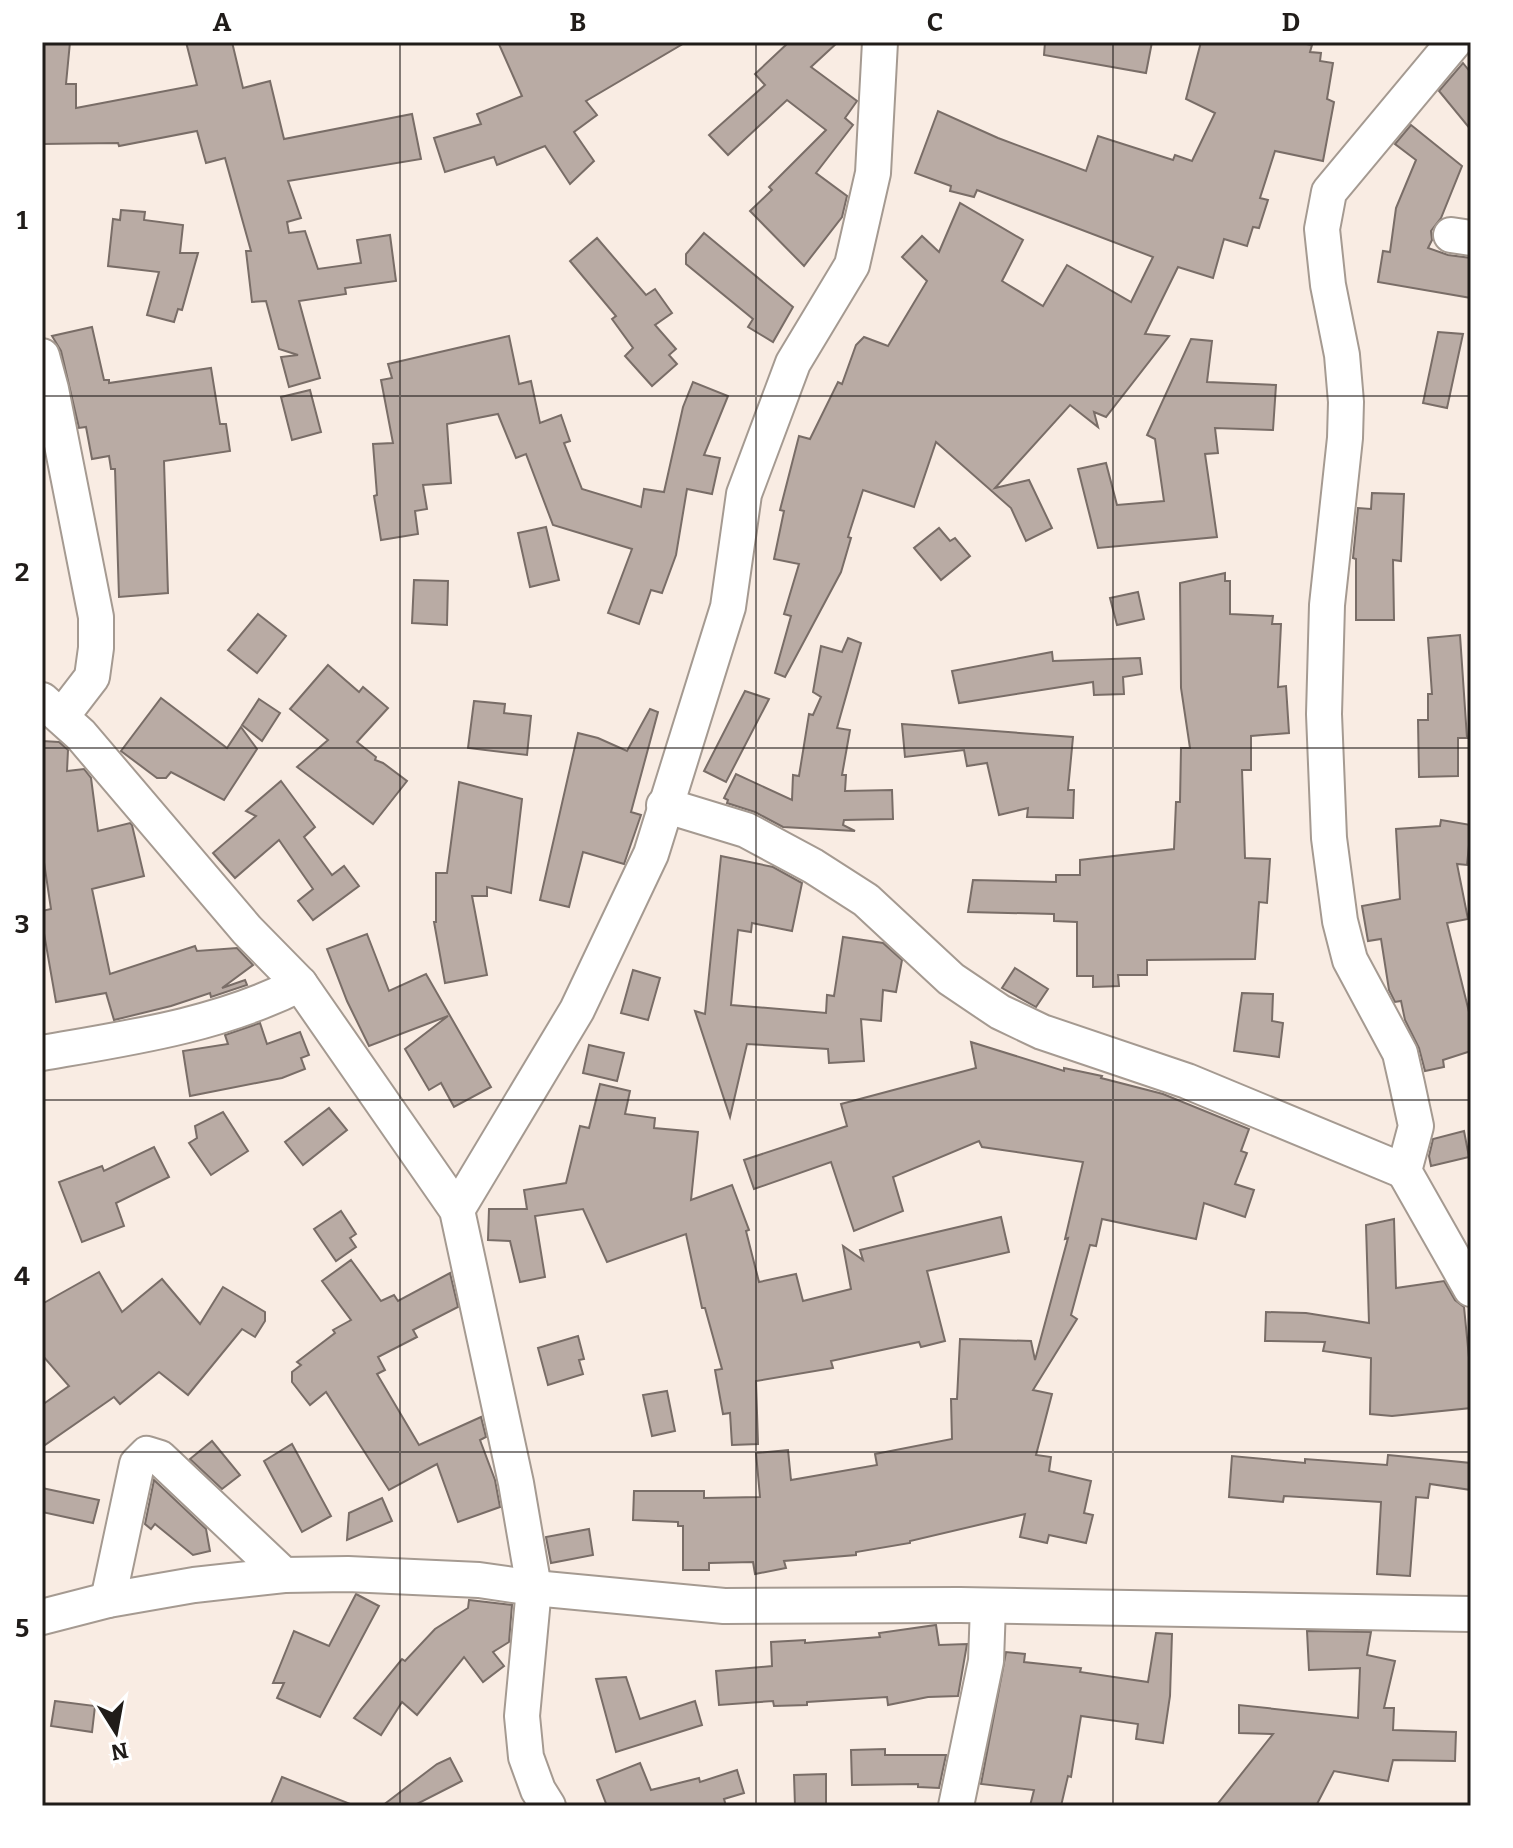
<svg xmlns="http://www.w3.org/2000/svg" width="1513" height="1848" font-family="Bitter,serif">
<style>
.building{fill:#b9aba4;stroke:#796d67;stroke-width:2}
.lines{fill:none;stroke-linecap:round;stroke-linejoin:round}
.minor-casing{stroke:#a59a91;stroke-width:38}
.minor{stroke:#fff;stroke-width:34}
.grid{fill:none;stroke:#201c19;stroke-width:2;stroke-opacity:0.55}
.neatline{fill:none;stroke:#201c19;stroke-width:3}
.grid-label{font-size:26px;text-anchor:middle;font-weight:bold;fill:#201c19}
</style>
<rect width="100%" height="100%" fill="#f9ece3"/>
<g class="building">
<polygon points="43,42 70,42 66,84 76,84 76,108 197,85 186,42 232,42 243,88 270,81 284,139 412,114 421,159 288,181 301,218 287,222 289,233 305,231 318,269 361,263 357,240 390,235 396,281 345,288 346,294 299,301 320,378 289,387 281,357 298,355 279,349 266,301 252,302 246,251 251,251 225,158 206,163 197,131 119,146 118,143 42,144"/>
<polygon points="498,42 686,42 586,101 597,115 574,132 594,161 570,184 545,146 497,165 494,157 445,172 434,138 481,124 477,114 522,96"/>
<polygon points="789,42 838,42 811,67 857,101 845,118 853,125 816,173 847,196 842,217 804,266 750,211 772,190 769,187 826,130 787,100 728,155 709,135 765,85 755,74"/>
<polygon points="1045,42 1152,42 1146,73 1044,55"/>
<polygon points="1201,42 1295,42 1312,45 1310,52 1321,53 1320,61 1333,63 1327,99 1334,102 1323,161 1275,151 1260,198 1268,200 1259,228 1253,227 1247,246 1224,239 1213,278 1178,267 1145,334 1169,336 1106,417 1094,412 1098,427 1070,405 995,488 1029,480 1052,528 1026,541 1011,508 936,442 914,507 863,490 848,537 851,538 841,572 785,677 775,673 791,616 784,614 799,564 774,559 784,511 780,510 799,436 810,439 838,382 842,384 856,345 864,337 888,346 927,281 902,257 922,236 939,252 960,203 1023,240 1002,281 1043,306 1067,265 1131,302 1153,257 977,190 974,197 950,191 951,186 915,173 938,111 998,138 1086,171 1098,136 1173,160 1175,155 1192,161 1215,113 1186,99"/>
<polygon points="1463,63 1471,73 1471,130 1439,91"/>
<polygon points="1411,125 1462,166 1441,218 1431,231 1432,240 1428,248 1448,255 1471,258 1471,298 1378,282 1383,251 1390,252 1396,208 1416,160 1395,144"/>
<polygon points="121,210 145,212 144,220 183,225 180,253 198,253 182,310 178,309 174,322 147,315 159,272 108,266 113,219 120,220"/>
<polygon points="704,233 793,307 773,342 748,327 753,319 686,264 686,254"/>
<polygon points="597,238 646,295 655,289 672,313 655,325 676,349 669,355 677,364 652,386 625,356 633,348 612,319 616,316 570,261"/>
<polygon points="92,327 104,380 109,380 109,383 211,368 220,424 226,424 230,451 164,461 168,593 119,597 115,469 111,469 109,456 92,459 86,427 79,428 61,351 52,336"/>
<polygon points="1438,332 1463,334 1447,408 1423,403"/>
<polygon points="509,336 519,384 531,381 540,423 561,415 570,441 564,443 582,489 641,507 644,489 664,492 683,407 693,382 728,396 704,455 720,458 712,494 687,489 676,555 662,593 651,590 639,624 608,613 632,549 553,525 526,454 516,458 498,414 447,424 451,483 423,485 427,509 415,511 418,534 381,540 374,496 377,495 373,444 393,443 381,380 392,378 388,364"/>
<polygon points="1191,339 1212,341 1207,382 1276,385 1273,430 1215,428 1218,453 1205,454 1217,537 1098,548 1078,469 1106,463 1117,505 1164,501 1155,439 1147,435"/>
<polygon points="310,390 321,432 292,440 281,397"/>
<polygon points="1372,493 1404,494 1401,561 1393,560 1394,620 1356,620 1356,559 1353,558 1358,508 1371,509"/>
<polygon points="546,527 559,580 530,587 518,533"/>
<polygon points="939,528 950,541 955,538 970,556 941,580 914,548"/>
<polygon points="1225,573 1225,581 1230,581 1230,614 1273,616 1272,624 1281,624 1278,687 1286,686 1289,733 1251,736 1251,770 1242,770 1245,858 1270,859 1267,903 1259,902 1255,959 1147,960 1147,975 1118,975 1119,986 1093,987 1093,976 1077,976 1077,922 1054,921 1054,914 968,912 973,880 1056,882 1056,875 1080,875 1080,860 1174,849 1176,802 1180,802 1181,748 1190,748 1181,688 1180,583"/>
<polygon points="414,580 448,581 447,625 412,623"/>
<polygon points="1138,592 1144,619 1117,625 1110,598"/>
<polygon points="258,614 286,636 257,673 228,650"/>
<polygon points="1460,635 1467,738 1458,738 1458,776 1419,777 1418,720 1428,720 1428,694 1432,694 1428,638"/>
<polygon points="848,638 861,643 837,728 850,730 842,775 846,775 845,791 892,790 893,819 844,820 843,825 855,831 783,827 755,812 727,803 728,800 724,798 736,774 792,800 793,775 799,776 809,714 813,715 821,697 813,692 821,646 842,652"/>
<polygon points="1052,652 1053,661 1140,658 1142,674 1123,677 1124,694 1094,695 1093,682 959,703 952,671"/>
<polygon points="328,665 359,692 363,687 388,708 357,742 376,757 375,760 383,763 407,781 373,824 297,767 328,740 290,709"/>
<polygon points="745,691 769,699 726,782 704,771"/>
<polygon points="161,698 227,748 241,727 257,749 224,800 171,772 166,778 157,778 121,751"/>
<polygon points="259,699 280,713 262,741 242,725"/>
<polygon points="474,701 505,704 504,713 531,716 527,755 468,748"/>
<polygon points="650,709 658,712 631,812 641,815 624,864 583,852 569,907 540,900 578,733 598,738 627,751"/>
<polygon points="902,724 1073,737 1068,790 1074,790 1073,818 1027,817 1028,808 999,815 987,763 967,766 964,750 905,757"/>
<polygon points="42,741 59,742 68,750 67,771 84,769 91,778 98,831 130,823 132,825 144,876 92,889 110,974 195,946 197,951 237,948 253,965 222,988 245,980 247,985 211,997 210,993 171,1006 114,1020 106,993 56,1002 42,922 42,911 51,909 42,849"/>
<polygon points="281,781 315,827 304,837 332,875 344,866 359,886 313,920 298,901 313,889 279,840 235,878 213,853 256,816 246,811"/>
<polygon points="459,782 522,799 511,893 487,887 487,896 472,896 487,975 445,983 434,922 436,922 436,873 447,873"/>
<polygon points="1441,820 1471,825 1467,865 1457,864 1468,919 1447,923 1471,1020 1471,1051 1443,1060 1444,1067 1425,1071 1419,1048 1405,1020 1401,1001 1395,1002 1389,990 1381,939 1368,941 1362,906 1400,899 1396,829 1440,826"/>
<polygon points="721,856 773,867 802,883 792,931 752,923 751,932 738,930 731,1005 826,1013 827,995 834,996 843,937 883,943 902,960 896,992 883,990 881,1021 861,1019 864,1061 829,1063 828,1049 747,1044 730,1117 695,1011 705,1014"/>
<polygon points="367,934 389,991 426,974 491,1087 454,1107 441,1083 429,1090 405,1049 448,1016 369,1046 347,1001 327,949"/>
<polygon points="1015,968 1048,989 1036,1007 1002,988"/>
<polygon points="633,970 660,978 648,1020 621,1013"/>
<polygon points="1242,993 1273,994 1272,1021 1283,1023 1279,1057 1234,1051"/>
<polygon points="260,1023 267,1044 300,1032 309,1055 301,1058 305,1069 282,1078 190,1096 183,1051 228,1044 225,1035"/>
<polygon points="971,1042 1064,1071 1064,1068 1102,1076 1101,1078 1163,1094 1249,1129 1241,1151 1247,1153 1235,1184 1254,1190 1245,1217 1204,1203 1196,1239 1102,1219 1096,1246 1090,1245 1071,1315 1077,1319 1033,1390 1052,1394 1036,1455 1051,1457 1049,1471 1091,1481 1084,1513 1093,1515 1086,1543 1049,1535 1047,1543 1020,1537 1025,1514 910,1541 910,1543 856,1552 856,1555 784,1561 786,1568 755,1574 753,1562 709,1563 709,1570 683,1570 683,1526 678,1526 678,1522 633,1520 634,1491 704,1491 704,1498 760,1497 756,1453 788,1450 791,1480 877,1465 875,1454 952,1439 951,1399 957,1399 960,1339 1031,1341 1035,1360 1068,1238 1065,1239 1083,1162 982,1147 979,1141 893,1177 903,1211 854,1231 831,1162 754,1189 744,1160 847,1126 841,1104 976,1068"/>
<polygon points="589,1045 624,1053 617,1081 583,1073"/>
<polygon points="600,1084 630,1091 625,1114 655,1118 654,1128 698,1132 691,1200 732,1185 749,1230 746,1231 759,1282 796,1274 803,1301 851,1289 843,1246 863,1260 860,1250 1001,1217 1009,1252 927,1271 945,1341 921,1347 919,1342 831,1361 833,1368 756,1381 758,1444 732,1445 730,1413 723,1414 715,1370 722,1369 705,1308 702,1308 686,1234 607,1262 583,1209 535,1216 545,1277 520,1282 510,1241 488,1240 489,1209 527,1209 524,1190 566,1183 580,1126 589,1128"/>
<polygon points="329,1108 347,1130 303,1165 285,1142"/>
<polygon points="223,1112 248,1151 211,1175 189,1143 197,1138 195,1126"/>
<polygon points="1464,1131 1469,1157 1431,1166 1429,1156 1433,1139"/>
<polygon points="154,1147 169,1177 116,1203 124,1226 82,1242 59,1182 102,1166 104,1171"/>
<polygon points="341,1211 356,1234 350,1238 356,1247 336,1261 314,1229"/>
<polygon points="1394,1219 1396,1288 1444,1281 1455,1300 1464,1307 1471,1378 1471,1408 1392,1416 1370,1414 1371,1358 1323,1351 1325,1342 1265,1341 1266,1312 1306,1313 1369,1323 1366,1225"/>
<polygon points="351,1260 381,1301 394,1295 398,1301 450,1273 458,1307 413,1330 417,1337 378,1357 385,1370 377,1374 419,1445 481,1417 486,1437 480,1440 495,1480 500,1507 458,1522 437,1464 389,1490 326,1392 310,1405 292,1382 292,1372 301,1365 297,1362 335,1333 333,1330 351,1320 322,1281"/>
<polygon points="99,1272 122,1312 162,1279 200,1324 223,1287 265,1312 265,1321 255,1337 242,1329 188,1395 159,1372 120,1404 114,1397 42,1447 42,1405 69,1386 42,1355 42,1304"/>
<polygon points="578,1336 584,1359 579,1360 583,1374 548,1385 538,1348"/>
<polygon points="667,1391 675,1431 652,1436 643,1395"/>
<polygon points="212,1441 240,1475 222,1489 190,1459"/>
<polygon points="292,1444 331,1516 302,1532 264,1461"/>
<polygon points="1388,1455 1471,1463 1471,1490 1430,1484 1428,1498 1416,1497 1410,1576 1377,1574 1381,1502 1284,1496 1283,1502 1229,1497 1232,1456 1305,1463 1305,1459 1387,1465"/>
<polygon points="154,1480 206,1529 210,1551 193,1555 155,1524 151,1529 145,1524"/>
<polygon points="42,1488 99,1500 93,1523 42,1512"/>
<polygon points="382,1498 392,1521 347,1540 349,1513"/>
<polygon points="589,1529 593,1555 551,1563 546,1537"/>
<polygon points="356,1594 379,1606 320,1717 277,1698 284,1683 273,1683 294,1631 329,1646"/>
<polygon points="469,1600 512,1605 509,1642 493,1652 504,1666 483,1682 464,1657 417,1715 402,1702 381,1735 354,1718 402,1659 405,1661 435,1629 468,1608"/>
<polygon points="936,1625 939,1645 967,1644 958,1696 928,1697 888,1705 887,1697 807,1702 807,1705 774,1706 773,1701 719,1705 716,1671 772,1666 771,1642 805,1640 805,1643 880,1637 879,1633"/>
<polygon points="1307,1631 1371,1632 1367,1655 1395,1661 1384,1708 1394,1708 1393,1730 1456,1732 1455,1761 1393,1760 1388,1781 1334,1771 1316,1806 1216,1806 1273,1734 1239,1733 1239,1705 1358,1718 1360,1668 1309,1670"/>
<polygon points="1156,1633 1172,1634 1170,1696 1163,1743 1136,1739 1138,1724 1081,1716 1071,1777 1068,1776 1061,1806 1030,1806 1034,1790 981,1784 1006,1652 1025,1654 1024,1662 1081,1668 1080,1672 1148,1682"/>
<polygon points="626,1677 640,1719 695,1701 702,1725 616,1752 596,1679"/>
<polygon points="55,1701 95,1706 92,1732 51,1726"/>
<polygon points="885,1749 885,1755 946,1755 939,1788 918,1787 918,1784 852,1785 851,1750"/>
<polygon points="450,1758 462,1781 413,1806 382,1806 437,1764"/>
<polygon points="640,1763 651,1790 699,1778 700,1782 737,1770 744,1793 724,1799 726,1806 607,1806 597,1780"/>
<polygon points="826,1774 826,1806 795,1806 794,1775"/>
<polygon points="282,1777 353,1805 352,1806 270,1806"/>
</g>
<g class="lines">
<g class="minor-casing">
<g id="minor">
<polyline points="1454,42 1329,192 1322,229 1328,285 1342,355 1346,402 1345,438 1327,605 1324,714 1329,838 1340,921 1350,960 1400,1053 1407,1084 1416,1126 1404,1171 1471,1289"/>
<polyline points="1451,235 1471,238"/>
<polyline points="42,356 51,389 96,617 96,648 92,677 62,716"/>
<polyline points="42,700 81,735 247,930 300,984 457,1210 516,1483 534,1588 522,1716 526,1757 538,1790 548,1806"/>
<polyline points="664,805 746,830 813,866 866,900 951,979 1000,1012 1042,1032 1187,1081 1404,1171"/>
<path d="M42 1053C129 1038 220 1025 300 984"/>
<polyline points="457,1210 577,1010 651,854 728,607 744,494 793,363 852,265 873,173 880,42"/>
<polyline points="108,1600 137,1464 147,1454 160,1458 284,1575"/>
<polyline points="42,1617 108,1600 194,1585 284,1575 348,1574 479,1580 534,1588 724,1606 960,1605 1471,1614"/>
<polyline points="956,1806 986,1661 988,1606"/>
</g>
</g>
<use href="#minor" class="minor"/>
</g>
<path class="grid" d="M400 42V1806M756 42V1806M1113 42V1806M42 396H1471M42 748H1471M42 1100H1471M42 1452H1471"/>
<rect width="1513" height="1848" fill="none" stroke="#ffffff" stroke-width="88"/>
<g transform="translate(116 1732) rotate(169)" stroke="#ffffff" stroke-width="6" paint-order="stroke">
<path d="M0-6L14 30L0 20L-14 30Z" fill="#201c19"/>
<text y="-12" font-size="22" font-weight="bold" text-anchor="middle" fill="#201c19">N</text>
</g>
<rect x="44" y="44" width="1425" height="1760" class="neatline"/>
<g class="grid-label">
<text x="222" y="31">A</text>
<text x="578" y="31">B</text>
<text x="935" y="31">C</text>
<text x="1291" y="31">D</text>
<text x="22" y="229">1</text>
<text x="22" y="581">2</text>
<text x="22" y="933">3</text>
<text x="22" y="1285">4</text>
<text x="22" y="1637">5</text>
</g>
</svg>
